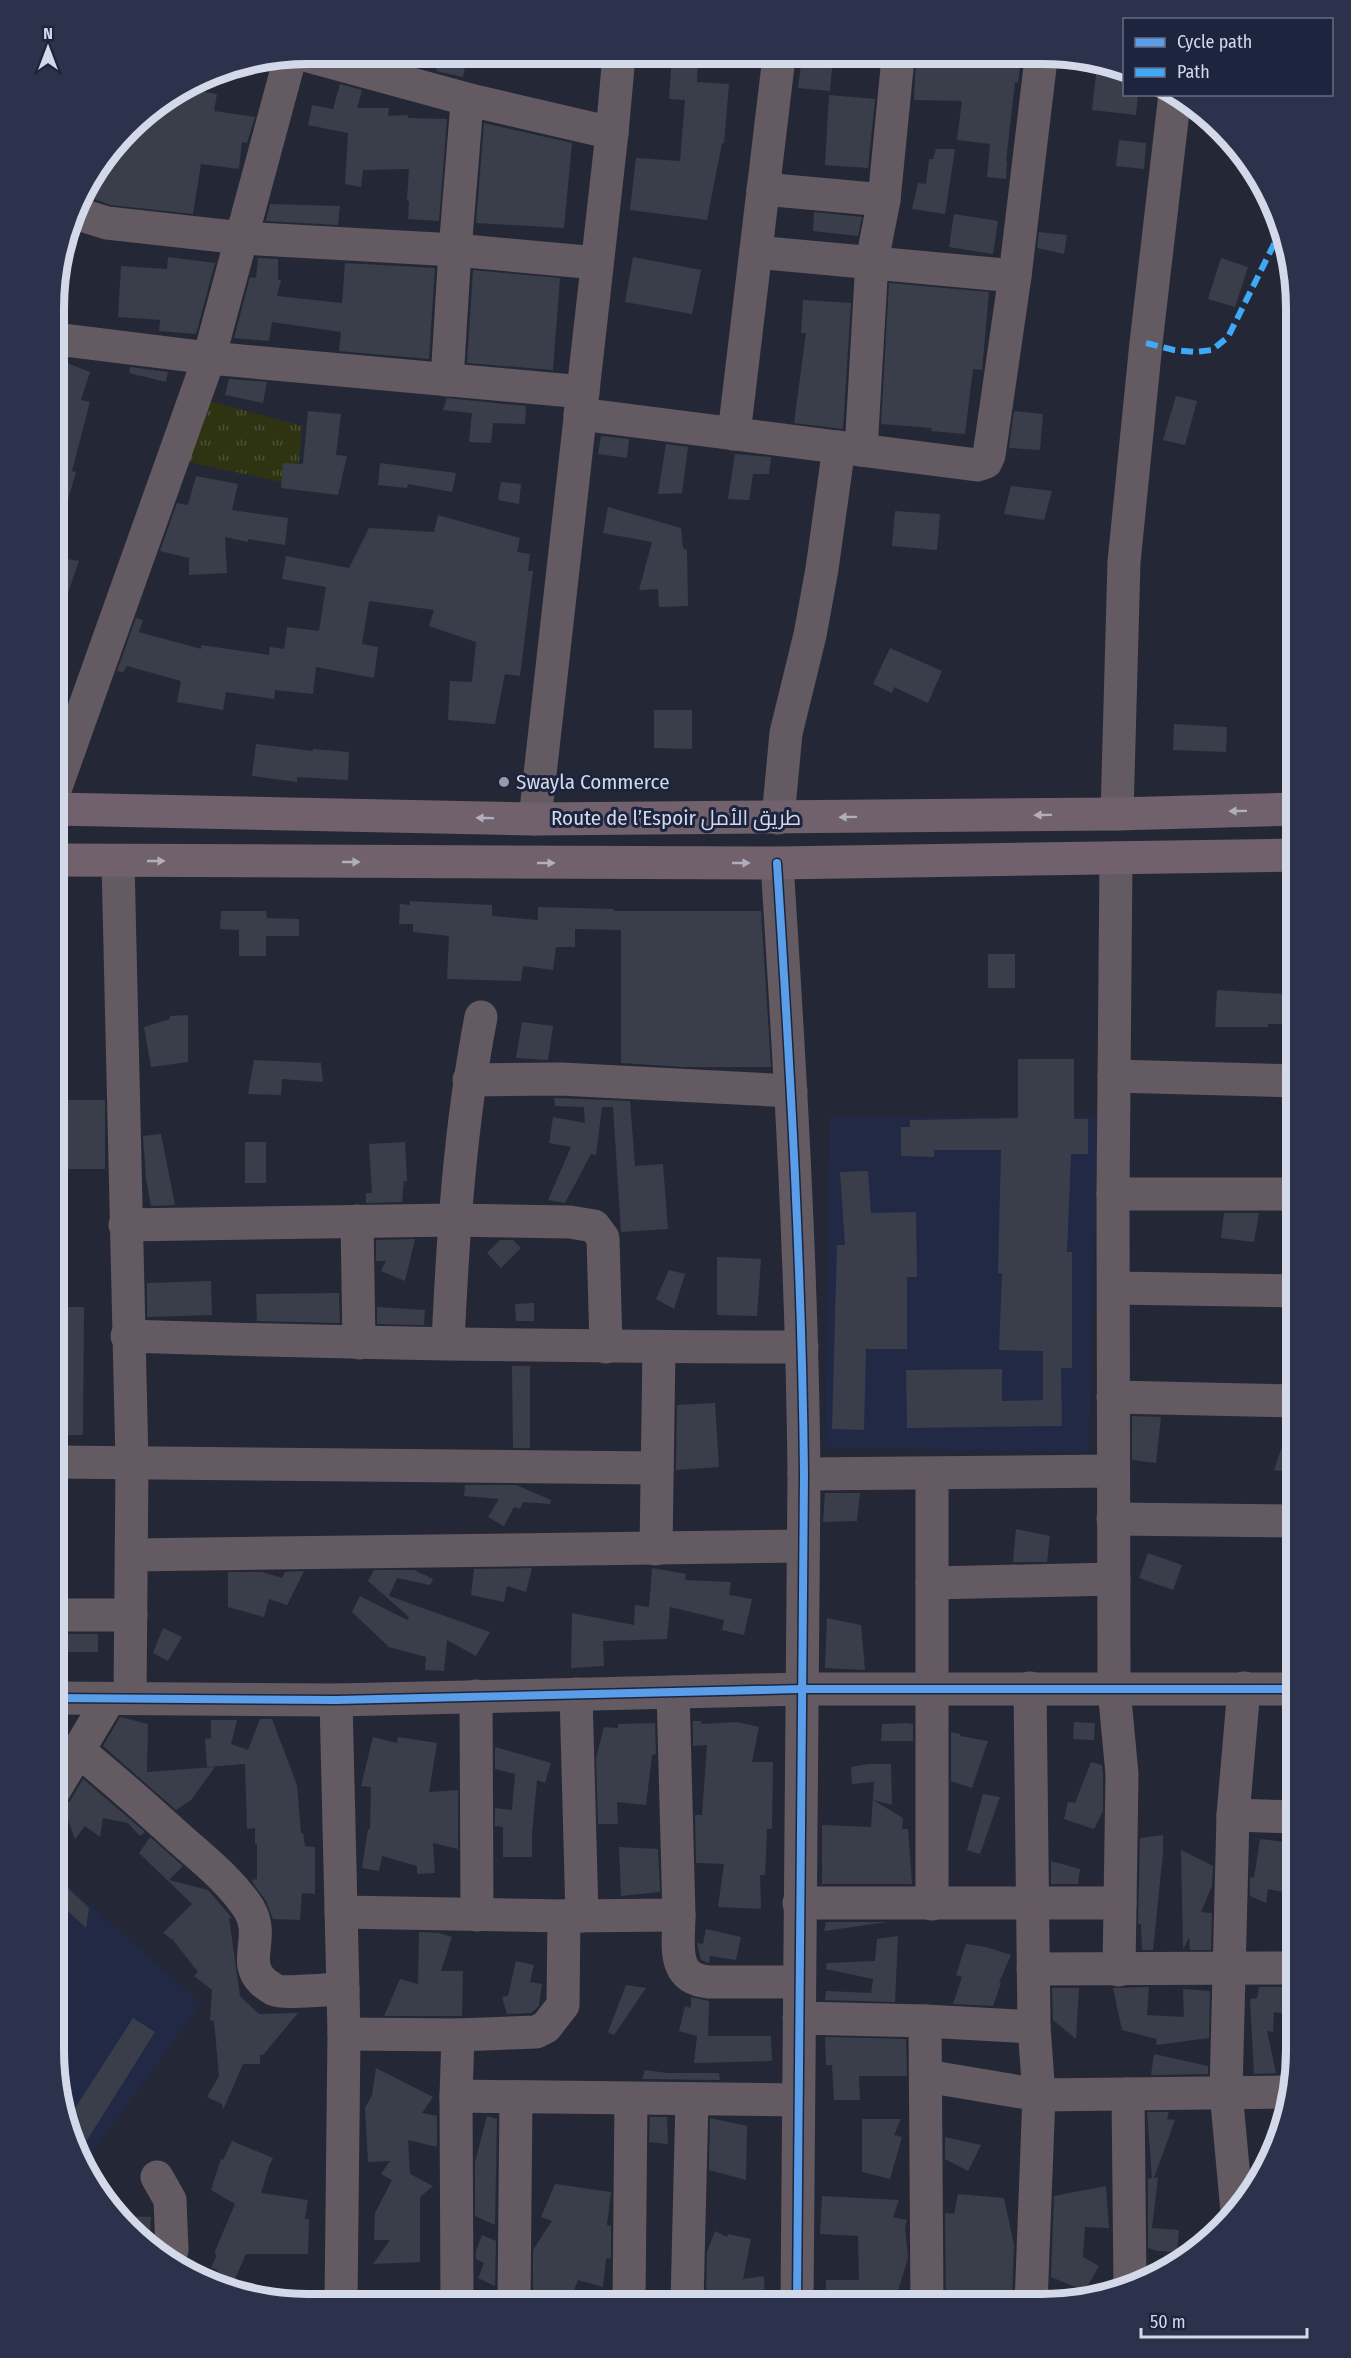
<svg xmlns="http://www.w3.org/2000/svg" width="1351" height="2358" font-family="'Fira Sans Condensed',Cairo,sans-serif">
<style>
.built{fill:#212945}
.grass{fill:url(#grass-tufts)}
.building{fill:#3a3e4b}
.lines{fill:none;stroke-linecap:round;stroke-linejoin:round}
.minor{stroke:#645a61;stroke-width:33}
.highway{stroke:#70616c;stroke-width:33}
.quiet{stroke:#3fa9f5;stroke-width:6;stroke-dasharray:12 6;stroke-linecap:butt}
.cycleway-casing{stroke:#1d243d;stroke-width:11}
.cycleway{stroke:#5a9eea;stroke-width:8}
.oneway{fill:#b0afbd}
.poi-dot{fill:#969baa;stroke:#1d243d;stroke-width:2}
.labels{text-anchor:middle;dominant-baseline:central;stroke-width:6;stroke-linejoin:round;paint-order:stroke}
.poi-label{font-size:21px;fill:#d3d9e9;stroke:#1d243d;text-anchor:start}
.street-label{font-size:21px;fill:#d3d9e9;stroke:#1d243d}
.rim{fill:none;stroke:#d3d9e9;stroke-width:8}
</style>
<defs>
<pattern id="grass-tufts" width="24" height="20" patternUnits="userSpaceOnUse" patternTransform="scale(1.5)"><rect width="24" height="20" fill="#2e3412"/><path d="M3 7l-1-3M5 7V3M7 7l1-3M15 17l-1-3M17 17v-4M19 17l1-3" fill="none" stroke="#4b5134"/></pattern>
</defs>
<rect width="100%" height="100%" fill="#242836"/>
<g class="built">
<polygon points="830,1117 1098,1117 1089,1453 825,1447"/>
<polygon points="54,1873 201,2003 85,2163 68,2131 54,2049"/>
</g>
<polygon class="grass" points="195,397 302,426 297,485 174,459"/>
<g class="building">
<polygon points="439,55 467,58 463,77 436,71"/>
<polygon points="672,56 698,56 697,82 729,84 724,143 722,143 707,220 630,210 636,158 680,161 685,100 669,99"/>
<polygon points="802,57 833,57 830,91 798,88"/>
<polygon points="916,58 1021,58 1018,83 1015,82 1006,162 1007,162 1006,179 987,177 990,144 957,140 962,101 914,100"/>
<polygon points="1097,65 1125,70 1125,94 1138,94 1136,115 1092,110"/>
<polygon points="340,84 362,90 357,108 389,108 388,116 408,115 408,118 447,119 439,221 408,219 409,202 407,200 409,169 363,170 361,187 345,184 348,133 308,125 312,105 333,109"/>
<polygon points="186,89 217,94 214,111 255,117 247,143 242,142 239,169 201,164 193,214 111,205 94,199 97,174 141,117"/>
<polygon points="829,95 875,99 868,168 825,165"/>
<polygon points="484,123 572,143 564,228 476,223"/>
<polygon points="1119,140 1146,143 1144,169 1116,166"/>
<polygon points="936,149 955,149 945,214 912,209 918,183 926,184 929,159 933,159"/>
<polygon points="270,204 340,206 338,225 266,221"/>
<polygon points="814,212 862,217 858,236 813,231"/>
<polygon points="954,214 998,221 993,254 949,247"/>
<polygon points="1039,232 1067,235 1064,254 1037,248"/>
<polygon points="168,257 215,263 196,334 159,331 160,320 118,317 121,266 167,269"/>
<polygon points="633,257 701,270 692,314 625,302"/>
<polygon points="258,258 278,259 278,280 281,280 277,296 342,303 345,263 435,268 429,359 339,351 341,332 272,322 269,341 234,338 250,277 256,278"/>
<polygon points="1221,258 1248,267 1235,307 1208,299"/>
<polygon points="473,270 560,278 553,370 467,363"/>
<polygon points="889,283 989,292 982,370 973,369 965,434 931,431 932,428 881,424"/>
<polygon points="803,300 851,303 843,429 794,423 806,333 801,333"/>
<polygon points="67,363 90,372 81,400 90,402 72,471 76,472 61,524 56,524 56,405"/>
<polygon points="130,367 168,372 166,382 129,373"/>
<polygon points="229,379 267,382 263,403 225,395"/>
<polygon points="1176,396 1197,401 1185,445 1163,440"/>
<polygon points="447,398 526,406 525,424 493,423 491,443 469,442 472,413 443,410"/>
<polygon points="308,411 341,414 336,455 347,456 338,495 281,488 283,463 303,464"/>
<polygon points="1014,411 1043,414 1040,450 1009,448"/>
<polygon points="601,436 629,439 627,458 598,454"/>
<polygon points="666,444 688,447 682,493 658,494"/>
<polygon points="735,454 771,457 769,474 753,474 749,500 728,499"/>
<polygon points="380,463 456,473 452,492 408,484 407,488 378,485"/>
<polygon points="196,476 238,484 232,510 288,518 285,545 248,539 248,542 225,537 227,573 189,575 189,558 160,551 177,503 188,505"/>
<polygon points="501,482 521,484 519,504 498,500"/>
<polygon points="1011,486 1052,491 1044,520 1004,514"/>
<polygon points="608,507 681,528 683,548 687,550 688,606 659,607 658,589 639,590 652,542 603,533"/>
<polygon points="895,511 940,514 937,550 892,546"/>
<polygon points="438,515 520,538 517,552 530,554 528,571 533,571 520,676 505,674 495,724 448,720 450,681 472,682 476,642 429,626 434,610 369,601 362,644 378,647 374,678 316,667 313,694 275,690 274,699 226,692 223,710 177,702 181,681 127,666 123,672 117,671 136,618 143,620 139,632 201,649 201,645 269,655 270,647 284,649 287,627 319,631 326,587 282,579 286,556 349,568 369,528 434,532"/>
<polygon points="56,557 79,561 59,619 56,619"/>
<polygon points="890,648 942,671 928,703 894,687 892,693 873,684"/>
<polygon points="654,710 692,710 692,749 654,748"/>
<polygon points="1174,724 1227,727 1226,752 1173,750"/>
<polygon points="256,744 313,751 313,749 349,752 348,780 297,777 297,782 252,776"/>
<polygon points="410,901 492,905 492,916 538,920 538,907 614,909 614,911 761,911 771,1067 685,1067 621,1063 621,930 575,929 575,947 556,947 553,970 523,966 521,981 447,979 449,936 413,932 413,924 399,924 400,904 410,905"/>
<polygon points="221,911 266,911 267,918 299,919 299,936 266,936 266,956 239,956 239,930 220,929"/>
<rect x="988" y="954" width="27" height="34"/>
<polygon points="1217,990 1297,995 1297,1024 1268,1024 1268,1027 1215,1027"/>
<polygon points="188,1015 188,1062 151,1067 144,1027 170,1019 170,1016"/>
<polygon points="522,1022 553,1026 548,1060 516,1058"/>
<polygon points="1018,1059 1074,1059 1074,1119 1088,1119 1088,1154 1071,1154 1067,1252 1072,1252 1072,1368 1061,1368 1062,1426 907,1428 906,1370 1002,1369 1002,1401 1043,1400 1043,1351 999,1350 1002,1273 998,1273 1001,1150 934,1150 934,1157 901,1156 901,1127 910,1127 910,1120 1018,1118"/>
<polygon points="254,1060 321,1063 323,1082 282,1079 281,1095 248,1094"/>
<polygon points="554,1098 630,1101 635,1166 663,1164 668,1229 621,1232 613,1107 602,1107 596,1155 591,1154 565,1203 548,1200 571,1147 549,1143 553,1117 585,1123 584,1107 555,1106"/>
<rect x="55" y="1100" width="50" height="69"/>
<polygon points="161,1134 175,1205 151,1206 146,1179 143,1136"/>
<rect x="245" y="1142" width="21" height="41"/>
<polygon points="405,1142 407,1181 404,1181 402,1202 366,1203 366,1193 372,1193 369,1144"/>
<polygon points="868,1171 871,1213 916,1212 917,1277 907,1277 907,1349 866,1349 864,1430 832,1429 837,1245 845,1245 840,1172"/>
<polygon points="1224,1213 1259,1213 1254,1242 1221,1238"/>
<polygon points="415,1239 405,1281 381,1271 386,1261 376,1261 376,1240"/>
<polygon points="500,1240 513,1240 521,1248 501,1268 487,1253"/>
<polygon points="717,1257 761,1259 757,1316 717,1315"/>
<polygon points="669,1270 685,1274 674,1309 656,1299"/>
<polygon points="211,1281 212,1315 147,1317 147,1283"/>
<polygon points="339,1293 340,1323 257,1321 256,1294"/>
<polygon points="534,1303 534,1321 516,1321 515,1304"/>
<polygon points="55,1307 84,1307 83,1435 55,1435"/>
<polygon points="377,1307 425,1310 424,1325 377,1324"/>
<polygon points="512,1366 530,1366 530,1448 513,1448"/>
<polygon points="715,1403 719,1467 676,1470 677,1405"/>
<polygon points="1132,1416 1161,1417 1156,1463 1132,1460"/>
<polygon points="1283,1444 1297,1447 1297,1473 1274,1470"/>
<polygon points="465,1485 516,1485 551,1500 550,1504 523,1502 520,1509 514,1507 504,1526 488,1517 499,1499 464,1496"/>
<polygon points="825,1493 860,1493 857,1521 823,1522"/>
<polygon points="1016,1529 1050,1536 1047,1562 1013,1562"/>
<polygon points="1148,1553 1182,1565 1173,1590 1139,1578"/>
<polygon points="532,1568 526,1592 507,1586 504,1602 471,1595 474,1569"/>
<polygon points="652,1568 686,1574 685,1580 731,1582 729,1595 752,1599 744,1635 722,1630 724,1620 670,1607 667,1639 603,1641 604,1666 571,1668 572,1613 634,1625 635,1605 649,1607"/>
<polygon points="374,1570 414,1570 433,1579 430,1585 397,1578 389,1596 490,1632 476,1656 447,1640 444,1671 425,1670 426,1657 389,1647 352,1612 360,1596 407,1620 409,1617 368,1581"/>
<polygon points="304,1571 287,1605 269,1599 264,1617 228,1607 228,1572 262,1572 282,1578 285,1572"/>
<polygon points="827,1618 861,1625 865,1670 825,1668"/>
<polygon points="163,1628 182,1637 168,1661 153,1653"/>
<rect x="54" y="1634" width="44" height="18"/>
<polygon points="120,1717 148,1724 147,1772 215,1767 191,1800 176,1810 103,1746"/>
<polygon points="260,1719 272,1719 297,1785 301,1833 303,1833 305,1846 315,1847 315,1894 302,1893 300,1920 273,1919 266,1901 253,1883 252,1880 257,1879 257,1844 255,1844 255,1828 247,1829 245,1764 207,1767 205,1739 211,1738 211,1720 237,1720 231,1744 248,1750"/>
<polygon points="693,1721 701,1721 701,1724 737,1722 759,1727 752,1762 773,1762 772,1829 767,1829 765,1875 760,1875 761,1909 718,1907 724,1864 696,1863 695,1815 702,1815 707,1745 693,1746"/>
<polygon points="1074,1722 1095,1723 1094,1740 1073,1739"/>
<polygon points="655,1723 656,1754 652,1755 646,1805 617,1802 618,1824 598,1824 596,1758 604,1727 618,1728 618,1724"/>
<polygon points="907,1723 913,1724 913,1741 881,1741 882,1724"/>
<polygon points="951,1732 960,1734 960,1736 988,1741 972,1788 951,1781"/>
<polygon points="373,1737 397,1743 398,1737 437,1743 429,1792 458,1790 458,1849 433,1843 435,1873 417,1874 417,1866 382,1856 379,1871 362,1868 368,1829 370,1829 371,1787 361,1786"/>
<polygon points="495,1747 551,1763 545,1783 537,1780 532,1834 532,1857 503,1857 503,1827 495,1826 495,1808 512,1810 515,1774 495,1769"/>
<polygon points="1091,1762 1102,1765 1103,1775 1103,1811 1094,1829 1064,1819 1068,1802 1075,1803"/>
<polygon points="868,1764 891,1764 892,1805 873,1800 903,1818 902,1829 908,1829 912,1884 822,1884 822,1825 871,1827 874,1782 852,1784 851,1767"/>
<polygon points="83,1779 117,1808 145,1832 140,1836 128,1823 103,1818 100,1837 85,1826 75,1839 63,1807 70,1801"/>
<polygon points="983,1794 1000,1797 980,1854 967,1850"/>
<polygon points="1163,1835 1163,1853 1153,1950 1142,1950 1141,1924 1138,1924 1140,1838"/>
<polygon points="150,1837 183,1866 169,1880 208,1890 232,1918 229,1918 240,1996 259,2014 298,2013 263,2055 260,2055 260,2064 243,2064 223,2110 222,2104 207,2097 219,2076 214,2021 210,2020 212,1990 194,1976 198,1972 173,1940 163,1933 192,1904 139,1853"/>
<polygon points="1260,1839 1293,1843 1284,1892 1268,1889 1266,1903 1250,1896 1250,1877 1254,1878"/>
<polygon points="619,1847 658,1849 660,1892 621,1896"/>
<polygon points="1181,1850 1213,1866 1212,1886 1201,1912 1212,1913 1211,1950 1190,1950 1189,1937 1183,1950"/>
<polygon points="1051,1861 1080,1869 1078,1884 1051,1884"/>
<polygon points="54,1875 89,1908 86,1928 54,1898"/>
<polygon points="826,1922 888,1922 824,1931"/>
<polygon points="706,1929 741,1937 736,1960 710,1956 709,1963 701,1960 697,1943 703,1944"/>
<polygon points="419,1932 439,1933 452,1937 441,1971 463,1971 462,2016 384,2016 400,1979 418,1984"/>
<polygon points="898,1936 895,2002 825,2000 826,1991 871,1993 873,1979 826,1969 827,1963 875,1961 877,1939"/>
<polygon points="966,1944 986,1947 1011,1955 999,1983 1001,1983 993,2006 953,2004 962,1977 956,1975"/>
<polygon points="516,1961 534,1965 530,1982 542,1984 539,2006 531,2013 507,2014 502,1997 508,1996"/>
<polygon points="626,1985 646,1988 614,2035 608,2032"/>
<polygon points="1149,1987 1147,2015 1184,2017 1183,1989 1210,1991 1209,2038 1156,2045 1157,2039 1122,2030 1113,1988"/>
<polygon points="1259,1987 1296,1987 1296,2015 1274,2012 1273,2032 1267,2031 1276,2073 1254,2074 1250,1999 1257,1998"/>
<polygon points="1052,1988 1079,1988 1076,2039 1053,2020"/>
<polygon points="691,1997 709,2001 708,2036 771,2036 772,2061 694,2063 697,2036 679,2031 685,2006 691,2008"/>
<polygon points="133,2018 155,2032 79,2153 68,2131 63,2104 74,2110"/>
<polygon points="825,2037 906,2039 907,2076 859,2076 860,2100 834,2100 832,2065 826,2065"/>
<polygon points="1154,2054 1208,2066 1208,2074 1151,2075"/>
<polygon points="376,2068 433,2097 422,2113 437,2116 437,2147 408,2140 410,2174 433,2186 420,2197 420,2262 373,2264 390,2240 374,2240 375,2213 392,2180 381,2174 390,2161 368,2162 365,2108 372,2095"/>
<polygon points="645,2070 668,2073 719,2073 720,2080 642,2079"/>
<polygon points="1147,2112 1169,2112 1167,2119 1175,2120 1154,2178 1158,2177 1152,2228 1179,2230 1177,2252 1158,2251 1148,2248 1148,2179 1152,2178"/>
<polygon points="487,2116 497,2119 495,2225 475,2216 475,2162"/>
<polygon points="650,2117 667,2117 668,2144 649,2142"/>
<polygon points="710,2118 747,2126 746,2180 709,2170"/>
<polygon points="862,2119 901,2119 894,2135 902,2137 890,2179 862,2172"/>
<polygon points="945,2137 981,2145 968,2171 945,2159"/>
<polygon points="232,2141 273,2158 269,2166 261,2193 308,2200 305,2219 309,2219 308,2254 246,2254 230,2290 212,2285 218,2270 211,2268 216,2257 215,2251 235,2204 211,2190 221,2159 223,2160"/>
<polygon points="555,2184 611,2192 607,2225 611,2226 611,2258 606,2259 603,2287 578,2280 569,2303 533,2301 533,2250 552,2221 541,2217"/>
<polygon points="1106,2186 1109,2228 1085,2227 1083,2257 1099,2266 1085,2291 1051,2277 1054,2196"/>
<polygon points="958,2194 1004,2198 1014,2245 1012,2304 946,2304 945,2213 954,2214"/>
<polygon points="822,2196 899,2200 893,2217 907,2220 905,2228 908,2258 894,2304 826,2303 826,2280 859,2280 858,2236 820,2234"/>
<polygon points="119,2216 151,2217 150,2234 136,2234"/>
<polygon points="715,2231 727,2237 728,2234 751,2239 743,2279 764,2276 765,2303 706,2303 707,2252"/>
<polygon points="482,2235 496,2241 495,2286 478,2278 484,2263 476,2259 476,2251"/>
</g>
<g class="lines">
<g class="minor">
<polyline points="305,55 470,100 612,133"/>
<polyline points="763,189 884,200"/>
<polyline points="75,213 107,223 242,238 455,250 467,103 470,100"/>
<polyline points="756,252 1015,276"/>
<polyline points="56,339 209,358 583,392"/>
<polyline points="447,380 455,250 597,263"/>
<polyline points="580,414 977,465 986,462 989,455 1015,276 1041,59"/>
<polyline points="734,434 779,57"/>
<polyline points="861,450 872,261 884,200 898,58"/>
<polyline points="56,787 209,358 290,58"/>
<polyline points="1117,814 1124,562 1146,343 1175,94"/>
<polyline points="778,818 786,733 810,635 822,569 839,447"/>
<polyline points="535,819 612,133 619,56"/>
<polyline points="1116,858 1113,1194 1114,1689 1122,1774 1119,1970"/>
<polyline points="118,861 132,1463 130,1698"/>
<path d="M777 863C790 1067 802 1270 804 1474L797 2303"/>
<polyline points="1114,1076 1297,1081"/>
<polyline points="469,1080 561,1079 791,1091"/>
<polyline points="1113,1194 1297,1194"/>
<polyline points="357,1221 359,1343"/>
<polyline points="125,1225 454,1220 570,1222 594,1226 603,1238 606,1347"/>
<polyline points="1114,1288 1297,1291"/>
<path d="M127 1336C352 1343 577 1347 802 1347"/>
<path d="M448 1343C453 1234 460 1125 481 1017"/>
<polyline points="1113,1397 1297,1401"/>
<polyline points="55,1462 657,1468"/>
<polyline points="804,1474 1113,1471"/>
<polyline points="932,1474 932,1904"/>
<polyline points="1113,1519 1297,1521"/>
<polyline points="656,1549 659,1348"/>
<polyline points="132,1555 803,1546"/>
<polyline points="932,1583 1114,1579"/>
<polyline points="55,1615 131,1615"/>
<polyline points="1030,1688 1034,2027 1039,2095 1031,2304"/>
<polyline points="576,1694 582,1916"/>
<polyline points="476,1696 477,1915"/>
<polyline points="54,1698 336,1700 801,1689 1297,1689"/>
<polyline points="336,1700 344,2034 341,2302"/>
<path d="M79 1751C113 1779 146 1808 179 1838 204 1860 231 1881 249 1909 266 1937 241 1962 263 1982 266 1984 271 1988 275 1990 284 1994 330 1989 343 1989"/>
<polyline points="54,1791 109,1699"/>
<polyline points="1233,1815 1297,1817"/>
<polyline points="799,1903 1120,1903"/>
<polyline points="341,1912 564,1916 679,1915 673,1692"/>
<path d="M679 1915C679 1943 670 1979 709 1982H799"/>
<polyline points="1033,1969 1296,1968"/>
<polyline points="799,2018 925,2021 1034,2027"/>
<polyline points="925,2021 927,2304"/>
<polyline points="344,2034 458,2035 456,2096"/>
<polyline points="458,2035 536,2032 546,2027 563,2005 564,1916"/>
<polyline points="926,2076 1039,2095 1291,2092"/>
<polyline points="1128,2094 1130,2287"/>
<polyline points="157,2177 170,2200 172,2250"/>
<polyline points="1237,2211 1226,2092 1233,1815 1244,1688"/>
<polyline points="457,2302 456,2096 798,2100"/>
<polyline points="514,2302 516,2098"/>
<polyline points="629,2303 631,2099"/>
<polyline points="687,2303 692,2099"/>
</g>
<g class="highway">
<polyline points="55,809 535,819 1117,814 1297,809"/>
<polyline points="55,860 777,863 1297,855"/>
</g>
<polyline class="quiet" points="1146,343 1174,350 1195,352 1212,350 1228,337 1283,226"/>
<g class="cycleway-casing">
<g id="cycleway">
<path d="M777 863C790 1067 802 1270 804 1474L797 2303"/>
<polyline points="54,1698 336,1700 801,1689 1297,1689"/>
</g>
</g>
<use href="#cycleway" class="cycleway"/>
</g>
<defs><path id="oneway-solid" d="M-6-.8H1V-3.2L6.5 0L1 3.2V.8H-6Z" transform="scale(1.5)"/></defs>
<g class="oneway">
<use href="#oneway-solid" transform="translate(1238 811) rotate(179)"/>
<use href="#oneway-solid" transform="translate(1043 815) rotate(179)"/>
<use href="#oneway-solid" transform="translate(848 817) rotate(179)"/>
<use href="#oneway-solid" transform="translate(485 818) rotate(-179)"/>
<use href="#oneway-solid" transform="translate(156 861)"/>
<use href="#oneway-solid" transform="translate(351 862)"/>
<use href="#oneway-solid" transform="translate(546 863)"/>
<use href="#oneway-solid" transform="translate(741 863)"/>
</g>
<circle class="poi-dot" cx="504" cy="782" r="6"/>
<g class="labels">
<g class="poi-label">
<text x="516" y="782">Swayla Commerce</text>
</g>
<g class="street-label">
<text x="676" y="818">Route de l’Espoir طريق الأمل</text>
</g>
</g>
<path d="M0 0H1351V2358H0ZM308 64H1042A244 244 0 0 1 1286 308V2050A244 244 0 0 1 1042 2294H308A244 244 0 0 1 64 2050V308A244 244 0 0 1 308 64Z" fill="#2c324b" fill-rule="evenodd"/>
<path class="rim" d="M308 64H1042A244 244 0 0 1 1286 308V2050A244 244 0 0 1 1042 2294H308A244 244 0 0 1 64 2050V308A244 244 0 0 1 308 64Z"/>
<rect x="1123" y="18" width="210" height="78" fill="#1d243d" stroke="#666c82" stroke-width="1.5"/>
<rect x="1135" y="38" width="30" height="9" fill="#5a9eea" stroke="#666c82" stroke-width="1.5"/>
<text x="1177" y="48" font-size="18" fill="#d3d9e9">Cycle path</text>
<rect x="1135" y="68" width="30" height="9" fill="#3fa9f5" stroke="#666c82" stroke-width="1.5"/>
<text x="1177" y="78" font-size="18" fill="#d3d9e9">Path</text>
<g transform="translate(48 48)" stroke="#1d243d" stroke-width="4.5" paint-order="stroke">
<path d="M0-4.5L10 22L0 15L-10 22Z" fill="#d3d9e9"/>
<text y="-9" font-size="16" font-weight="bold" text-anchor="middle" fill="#d3d9e9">N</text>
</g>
<path d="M1141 2328v9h166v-9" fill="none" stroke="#d3d9e9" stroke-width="3"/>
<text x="1150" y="2328" font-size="18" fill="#d3d9e9" stroke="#1d243d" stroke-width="4.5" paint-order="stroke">50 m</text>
</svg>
